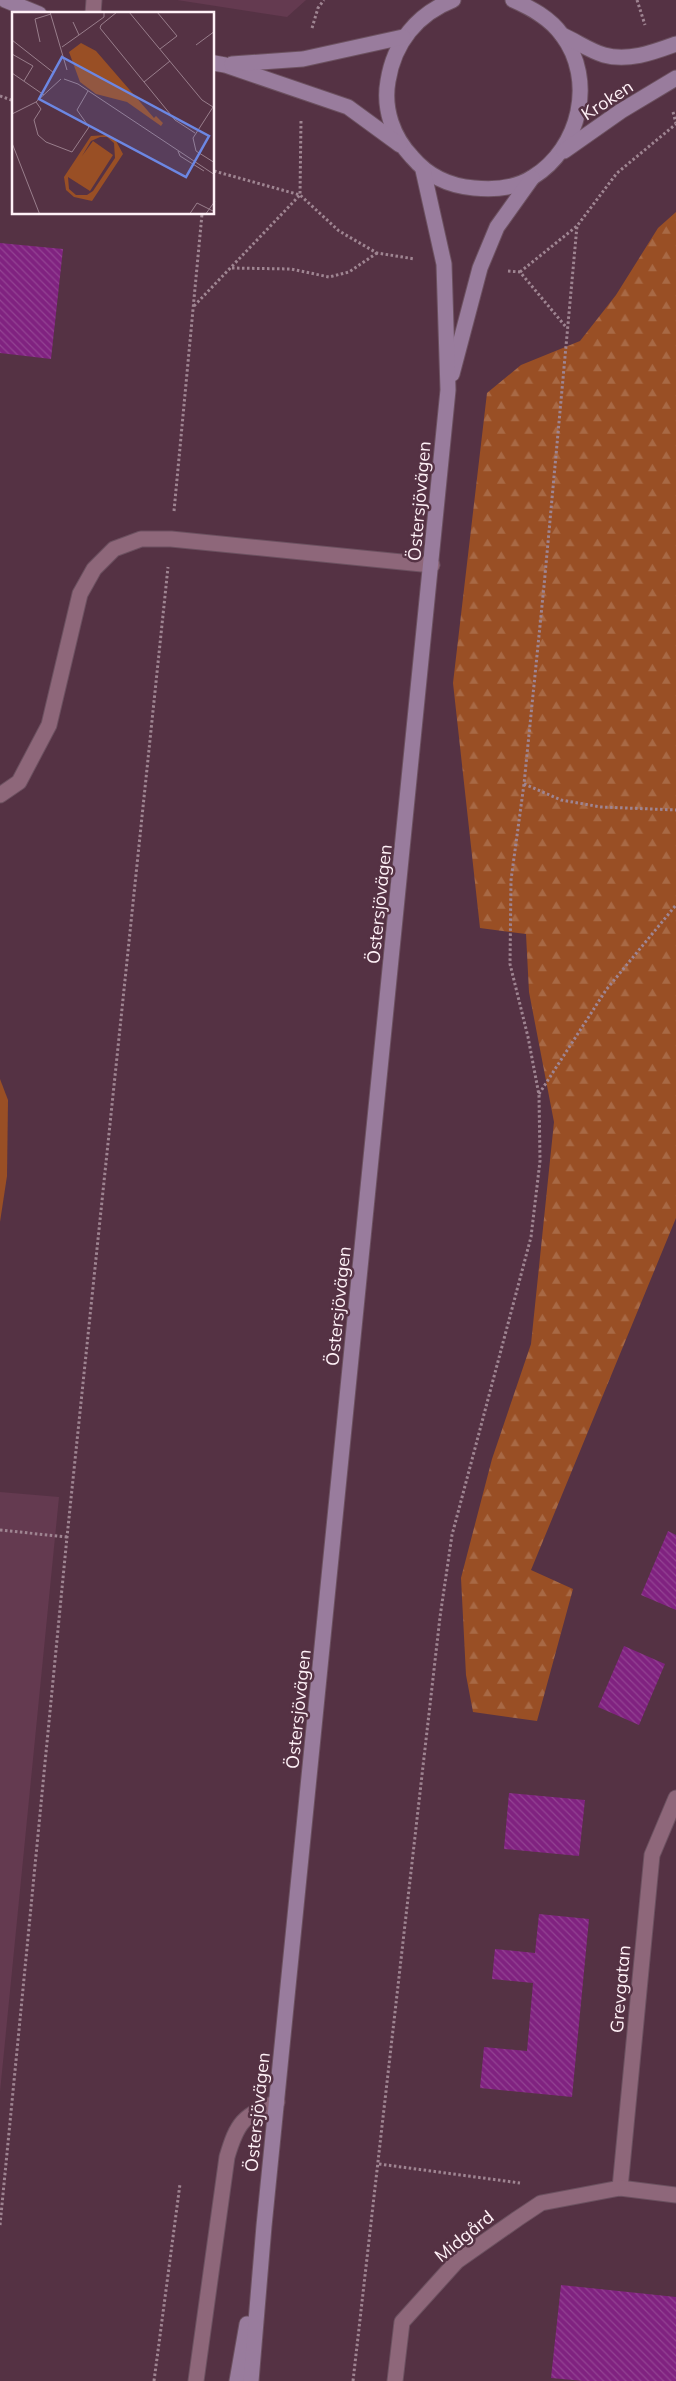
<svg xmlns="http://www.w3.org/2000/svg" width="676" height="2381" font-family="Mulish,sans-serif">
<style>
.built{fill:#643a50}
.forest{fill:url(#forest-firs)}
.pitch{fill:#994f25}
.building{fill:url(#building-back-hatch)}
.lines{fill:none;stroke-linecap:round;stroke-linejoin:round}
.lane-casing{stroke:#6c5160;stroke-width:17}
.street-casing{stroke:#6c5160;stroke-width:17}
.secondary-casing{stroke:#6c5160;stroke-width:17}
.path{stroke:#9f8592;stroke-width:3;stroke-dasharray:2.5 2.5;stroke-linecap:butt}
.lane{stroke:#8e677a;stroke-width:15}
.street{stroke:#8e677a;stroke-width:15}
.secondary{stroke:#997c9d;stroke-width:15}
.labels{text-anchor:middle;dominant-baseline:central;stroke-width:5;stroke-linejoin:round;paint-order:stroke}
.street-label{font-size:18px;fill:#fff1f7;stroke:#553244}
.inset-road{fill:none;stroke:#997e8c;stroke-width:1}
.view{fill:#6c87e3;fill-opacity:0.15;stroke:#6c87e3;stroke-width:2.5}
.inset-edge{fill:none;stroke:#fff1f7;stroke-width:2.5}
</style>
<defs>
<pattern id="forest-firs" width="22" height="20" patternUnits="userSpaceOnUse" patternTransform="scale(1.25)"><rect width="22" height="20" fill="#994f25"/><path d="M5 1l3.5 6h-7zM16 11l3.5 6h-7z" fill="#a86945"/></pattern>
<pattern id="building-back-hatch" width="6" height="6" patternUnits="userSpaceOnUse" patternTransform="scale(1.25)"><rect width="6" height="6" fill="#802280"/><path d="M-1 5l2 2M0 0l6 6M5-1l2 2" fill="none" stroke="#934393"/></pattern>
</defs>
<rect width="100%" height="100%" fill="#553244"/>
<g class="built">
<polygon points="177,0 306,0 287,17"/>
<polygon points="0,1492 59,1497 0,2092"/>
</g>
<polygon class="forest" points="676,212 676,1218 531,1570 573,1589 537,1721 473,1712 466,1675 461,1578 492,1459 531,1344 554,1122 529,992 526,934 480,928 453,683 487,393 521,365 580,341 616,295 658,228"/>
<polygon class="pitch" points="0,1079 8,1100 7,1176 0,1222"/>
<g class="building">
<polygon points="0,243 63,249 51,359 0,353"/>
<polygon points="668,1531 676,1535 676,1610 641,1595"/>
<polygon points="624,1646 665,1664 639,1725 598,1707"/>
<polygon points="509,1793 585,1800 579,1856 504,1849"/>
<polygon points="539,1914 589,1919 572,2097 480,2088 484,2047 527,2051 533,1983 492,1979 495,1949 535,1953"/>
<polygon points="561,2285 676,2297 676,2381 584,2381 551,2378"/>
</g>
<g class="lines">
<g class="lane-casing">
<path id="lane" d="M196 2381 227 2157C237 2123 243 2115 277 2102"/>
</g>
<g class="street-casing">
<g id="street">
<polyline points="93,14 94,0"/>
<polyline points="0,795 19,782 49,725 80,594 94,569 114,549 141,539 171,539 432,565"/>
<polyline points="620,2188 652,1855 676,1798"/>
<polyline points="395,2381 402,2322 457,2261 517,2219 541,2203 620,2188 676,2195"/>
</g>
</g>
<g class="secondary-casing">
<g id="secondary">
<polyline points="5,0 39,14"/>
<path d="M453 0C417 14 394 43 388 81 383 109 393 137 412 157 428 176 450 186 474 188 493 190 516 188 533 177 580 148 596 80 562 35 550 18 531 8 513 0"/>
<path d="M562 35C576 41 590 51 604 55 628 62 654 52 676 44"/>
<polyline points="214,63 225,65 348,107 400,145"/>
<polyline points="232,64 303,59 403,37"/>
<polyline points="564,151 621,111 676,78"/>
<polyline points="452,374 480,268 497,227 532,178"/>
<polyline points="237,2381 247,2324"/>
<polyline points="251,2381 264,2226 448,390 444,264 423,170"/>
</g>
</g>
<g class="path">
<polyline points="637,0 645,25"/>
<polyline points="312,28 318,8 324,0"/>
<polyline points="0,96 14,101"/>
<polyline points="673,112 676,123"/>
<polyline points="214,171 300,195 339,231 377,253 415,259"/>
<polyline points="232,268 291,269 329,277 349,272 377,253"/>
<polyline points="508,271 520,272 566,327"/>
<polyline points="520,272 577,226"/>
<polyline points="194,306 300,195 301,120"/>
<polyline points="174,511 202,214"/>
<polyline points="524,784 561,800 601,807 676,810"/>
<polyline points="539,1094 606,990 676,905"/>
<polyline points="0,1530 67,1537"/>
<polyline points="379,2164 520,2183"/>
<polyline points="0,2225 67,1537 168,567"/>
<polyline points="154,2381 180,2184"/>
<polyline points="353,2381 440,1617 452,1535 531,1237 540,1161 539,1095 528,1037 510,964 511,880 524,784 544,586 577,226 617,173 676,124"/>
</g>
<use href="#lane" class="lane"/>
<use href="#street" class="street"/>
<use href="#secondary" class="secondary"/>
</g>
<g class="labels">
<g class="street-label">
<text transform="translate(607 100) rotate(-33)">Kroken</text>
<text transform="translate(419 501) rotate(-85)">Östersjövägen</text>
<text transform="translate(379 904) rotate(-84)">Östersjövägen</text>
<text transform="translate(338 1306) rotate(-84)">Östersjövägen</text>
<text transform="translate(298 1709) rotate(-84)">Östersjövägen</text>
<text transform="translate(620 1989) rotate(-85)">Grevgatan</text>
<text transform="translate(257 2112) rotate(-84)">Östersjövägen</text>
<text transform="translate(464 2236) rotate(-39)">Midgård</text>
</g>
</g>
<g transform="translate(12 12)">
<rect width="202" height="202" fill="#553244"/>
<path d="M69 31 84 39 142 106 144 104 151 111 149 114 115 90 84 82 68 70 57 40Z" fill="#994f25"/>
<path d="M96 123 103 127 111 142 80 189 62 185 54 178 52 165 79 124ZM88 125H95L102 131 103 146 81 179 75 183H64L57 177 56 165 78 179 101 143 81 129 70 144 79 129Z" fill="#994f25" fill-rule="evenodd"/>
<path class="inset-road" d="M38 0 55 58M105 0 89 13 88 16 163 108 183 121M117 0 190 88 201 95 181 126 184 139 203 151M145 0 165 24 148 37M67 23 92 5V0M0 28 42 61M28 30 23 7 39 2M184 33 203 19M50 35 67 23 61 10M0 42 21 54 12 69M0 61 32 83M52 67 66 72 203 163M132 70 158 49M24 90 29 97 22 108 26 123 34 130 60 140 77 115 65 98 76 79M0 102 24 90 49 67M0 131 28 203M166 139 168 144 192 159M177 203 185 191 203 200M193 203 203 189"/>
<path class="view" d="M50 45 197 124 174 165 27 87Z"/>
<rect width="202" height="202" class="inset-edge"/>
</g>
</svg>
